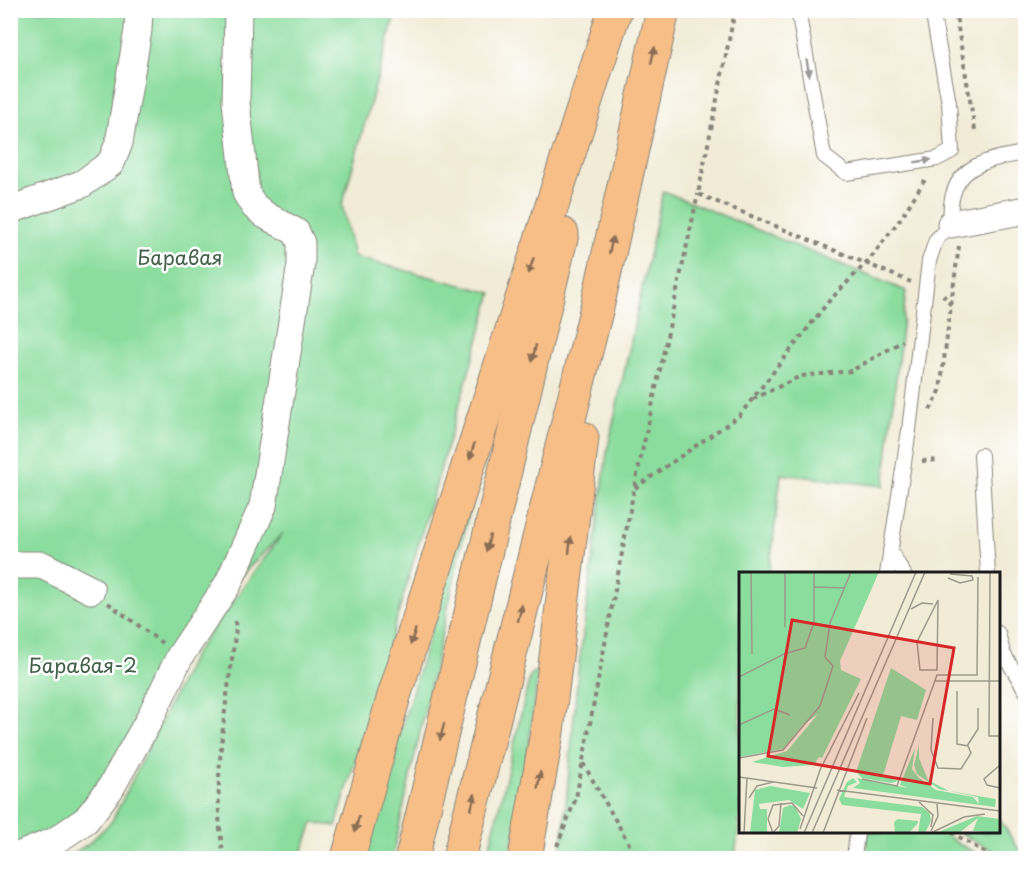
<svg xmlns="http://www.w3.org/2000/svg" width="1036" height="869" font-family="'Playpen Sans',sans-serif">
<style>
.green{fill:#8bdd9e;stroke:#547c5d;stroke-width:1.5}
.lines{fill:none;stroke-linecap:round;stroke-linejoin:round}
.service-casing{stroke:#87847a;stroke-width:16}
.minor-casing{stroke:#87847a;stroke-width:29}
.trunk-casing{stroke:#87847a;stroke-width:35}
.path{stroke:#87847a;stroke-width:4;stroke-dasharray:4.5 4.5;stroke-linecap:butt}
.service{stroke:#fff;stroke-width:14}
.minor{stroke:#fff;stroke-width:27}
.trunk{stroke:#f7be88;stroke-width:33}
.oneway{fill:#8a6d52}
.oneway2{fill:#999}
.labels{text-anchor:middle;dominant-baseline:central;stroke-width:5;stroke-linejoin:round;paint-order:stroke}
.park-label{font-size:20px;fill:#43604a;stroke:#fff}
.inset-road{fill:none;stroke:#9c998c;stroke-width:1.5}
.view{fill:#d62828;fill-opacity:0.15;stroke:#d62828;stroke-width:3}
.inset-edge{fill:none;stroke:#1c1c1c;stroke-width:3}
</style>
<rect width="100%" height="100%" fill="#fff"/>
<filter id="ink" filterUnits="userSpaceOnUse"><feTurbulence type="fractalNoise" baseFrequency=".0167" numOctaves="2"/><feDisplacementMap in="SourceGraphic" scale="12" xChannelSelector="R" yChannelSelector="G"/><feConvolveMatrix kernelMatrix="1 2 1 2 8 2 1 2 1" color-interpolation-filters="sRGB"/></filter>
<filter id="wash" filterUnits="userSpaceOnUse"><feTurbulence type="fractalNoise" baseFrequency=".008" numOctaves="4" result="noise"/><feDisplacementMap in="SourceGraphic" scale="24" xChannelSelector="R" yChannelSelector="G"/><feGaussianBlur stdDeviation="1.35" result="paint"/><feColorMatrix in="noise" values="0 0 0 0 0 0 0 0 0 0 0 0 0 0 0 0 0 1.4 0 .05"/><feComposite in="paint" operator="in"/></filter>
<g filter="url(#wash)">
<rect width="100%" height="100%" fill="#f2ecd7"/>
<g class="green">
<polygon points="11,11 396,11 342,205 354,257 492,293 336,826 313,823 300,858 65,858 87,845 112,821 194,654 283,533 179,639 104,783 82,809 51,834 11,851"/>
<polygon points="663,191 906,291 884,486 781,474 769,573 740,574 740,812 735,858 561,858 578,672 607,452"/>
<polygon points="476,481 392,858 362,858"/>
<polygon points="533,672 538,673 521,804 509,858 487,858 530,676"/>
<polygon points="999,818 1017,847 1025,851 1025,858 1006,858 959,832 998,832"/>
<polygon points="868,832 943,832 957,843 985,858 866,858"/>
</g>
</g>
<g filter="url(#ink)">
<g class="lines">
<g class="service-casing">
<g id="service">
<polyline points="798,10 824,156 846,173 937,159 952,151 949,103 932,10"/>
<polyline points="981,455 988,574"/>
<polyline points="890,550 904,574"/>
<path d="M887 574 909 430 929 261 936 240 951 224C946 169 979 160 1026 153"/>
<polyline points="998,633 1003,653 1026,691"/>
<polyline points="854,858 857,832"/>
</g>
</g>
<g class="minor-casing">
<g id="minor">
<polyline points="10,210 82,184 111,163 119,143 138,30 139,10"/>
<polyline points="951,224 1026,210"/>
<polyline points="10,565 42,565 91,590"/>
<polyline points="13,858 55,841 86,820 110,789 149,720 180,656 228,584 263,506 301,264 301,243 296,232 265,215 254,206 246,193 236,102 238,10"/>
</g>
</g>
<g class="trunk-casing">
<g id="trunk">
<polyline points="348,858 394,696 615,10"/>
<polyline points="412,858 562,234"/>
<polyline points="459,858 598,303 663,10"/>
<polyline points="525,858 547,732 582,438"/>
</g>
</g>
<g class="path">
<polyline points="735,10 698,194 911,282"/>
<polyline points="955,10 975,130"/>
<polyline points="951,304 959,246"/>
<polyline points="753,399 801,376 851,371 903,341"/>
<polyline points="930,410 940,391 951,305 943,295"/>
<polyline points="922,461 940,460"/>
<polyline points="635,488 739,416 829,301 870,259 901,218 926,178"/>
<polyline points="108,603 162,643"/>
<polyline points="583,763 637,858"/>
<polyline points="951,832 994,858"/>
<polyline points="557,846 576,798 634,489 698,194"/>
<path d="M224 858C210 784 227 703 236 628L234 617"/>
</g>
<use href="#service" class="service"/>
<use href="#minor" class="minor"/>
<use href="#trunk" class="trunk"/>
</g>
<defs><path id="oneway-solid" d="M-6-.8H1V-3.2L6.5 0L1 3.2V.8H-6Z" transform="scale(1.5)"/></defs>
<g class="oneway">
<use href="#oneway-solid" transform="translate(653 55) rotate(-77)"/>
<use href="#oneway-solid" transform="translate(611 245) rotate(-78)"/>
<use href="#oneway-solid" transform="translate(531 266) rotate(108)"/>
<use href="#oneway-solid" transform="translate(534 353) rotate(104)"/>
<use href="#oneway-solid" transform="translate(472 451) rotate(108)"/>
<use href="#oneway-solid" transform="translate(488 543) rotate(104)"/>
<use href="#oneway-solid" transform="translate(570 545) rotate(-83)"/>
<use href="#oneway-solid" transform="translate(520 613) rotate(-76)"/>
<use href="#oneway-solid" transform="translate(413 637) rotate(108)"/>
<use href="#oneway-solid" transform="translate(442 732) rotate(104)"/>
<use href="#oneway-solid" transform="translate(539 780) rotate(-81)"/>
<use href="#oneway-solid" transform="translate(473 802) rotate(-76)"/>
<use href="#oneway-solid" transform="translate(357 824) rotate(104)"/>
</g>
<g class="oneway2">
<use href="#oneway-solid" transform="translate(808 68) rotate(80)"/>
<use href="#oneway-solid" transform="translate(923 161) rotate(-9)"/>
</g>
</g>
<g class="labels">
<g class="park-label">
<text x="180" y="257">Баравая</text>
<text x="83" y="665">Баравая-2</text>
</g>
</g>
<g transform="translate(739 572)">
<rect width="261" height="261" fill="#f2ecd7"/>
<path d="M0 0H140L101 89 102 98 122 107 83 186 80 185 75 193 44 195 13 190 48 179 79 142 64 153 44 177 0 185ZM152 96 187 118 178 148 162 144 144 204 160 209 152 211 123 206 117 200ZM180 173V186L189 208 210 219 257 227 256 235 114 216 121 211 118 206 169 216 161 213 176 176 173 197 180 206 197 218 234 225 240 232 239 225 200 217 178 202 175 193ZM114 206 118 210 109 214 105 225 183 235 191 241 192 249 186 261H179L182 242 103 233 100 227 108 210ZM31 214 71 221 64 237 50 228 20 232 21 237H28V260L11 261 16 218ZM51 233 56 234 62 247 58 261H40L44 236ZM238 244 261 247V261L234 259 239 246 220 261H197ZM159 247 179 249V251L170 261H156L155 250Z" fill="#8bdd9e"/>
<path class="inset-road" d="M12 0 13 82M46 0V55M251 0 250 164H261M209 6 221 11 234 8 233 4 211 2M75 15 106 16M199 28 198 98H181L178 70ZM172 37 183 31 194 32M0 105 45 82 66 76 75 50V0M196 109H261M194 146 192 178 199 196 222 197 232 181 229 174 218 172V119M0 153 35 137 51 143M228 174 239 157V136M0 186 44 178 81 134 94 94 86 85 91 51 112 0M261 193 245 207 248 213 261 216M0 205 78 216M123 207 158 214 198 103H238L239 5M98 218 261 239M10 226 18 214 34 210M180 230 194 243 192 255M61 257 81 198 120 121M192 259 199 244 198 232M5 261 8 206M34 261 29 247 34 233 53 231 64 244M34 261 40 254 42 231M65 261 177 0M73 261 186 0M84 261 128 146M192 261 225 245 246 242"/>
<path class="view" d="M53 48 215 76 191 212 29 184Z"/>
<rect width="261" height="261" class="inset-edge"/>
</g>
<rect width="1036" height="869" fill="none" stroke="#fff" stroke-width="36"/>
</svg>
